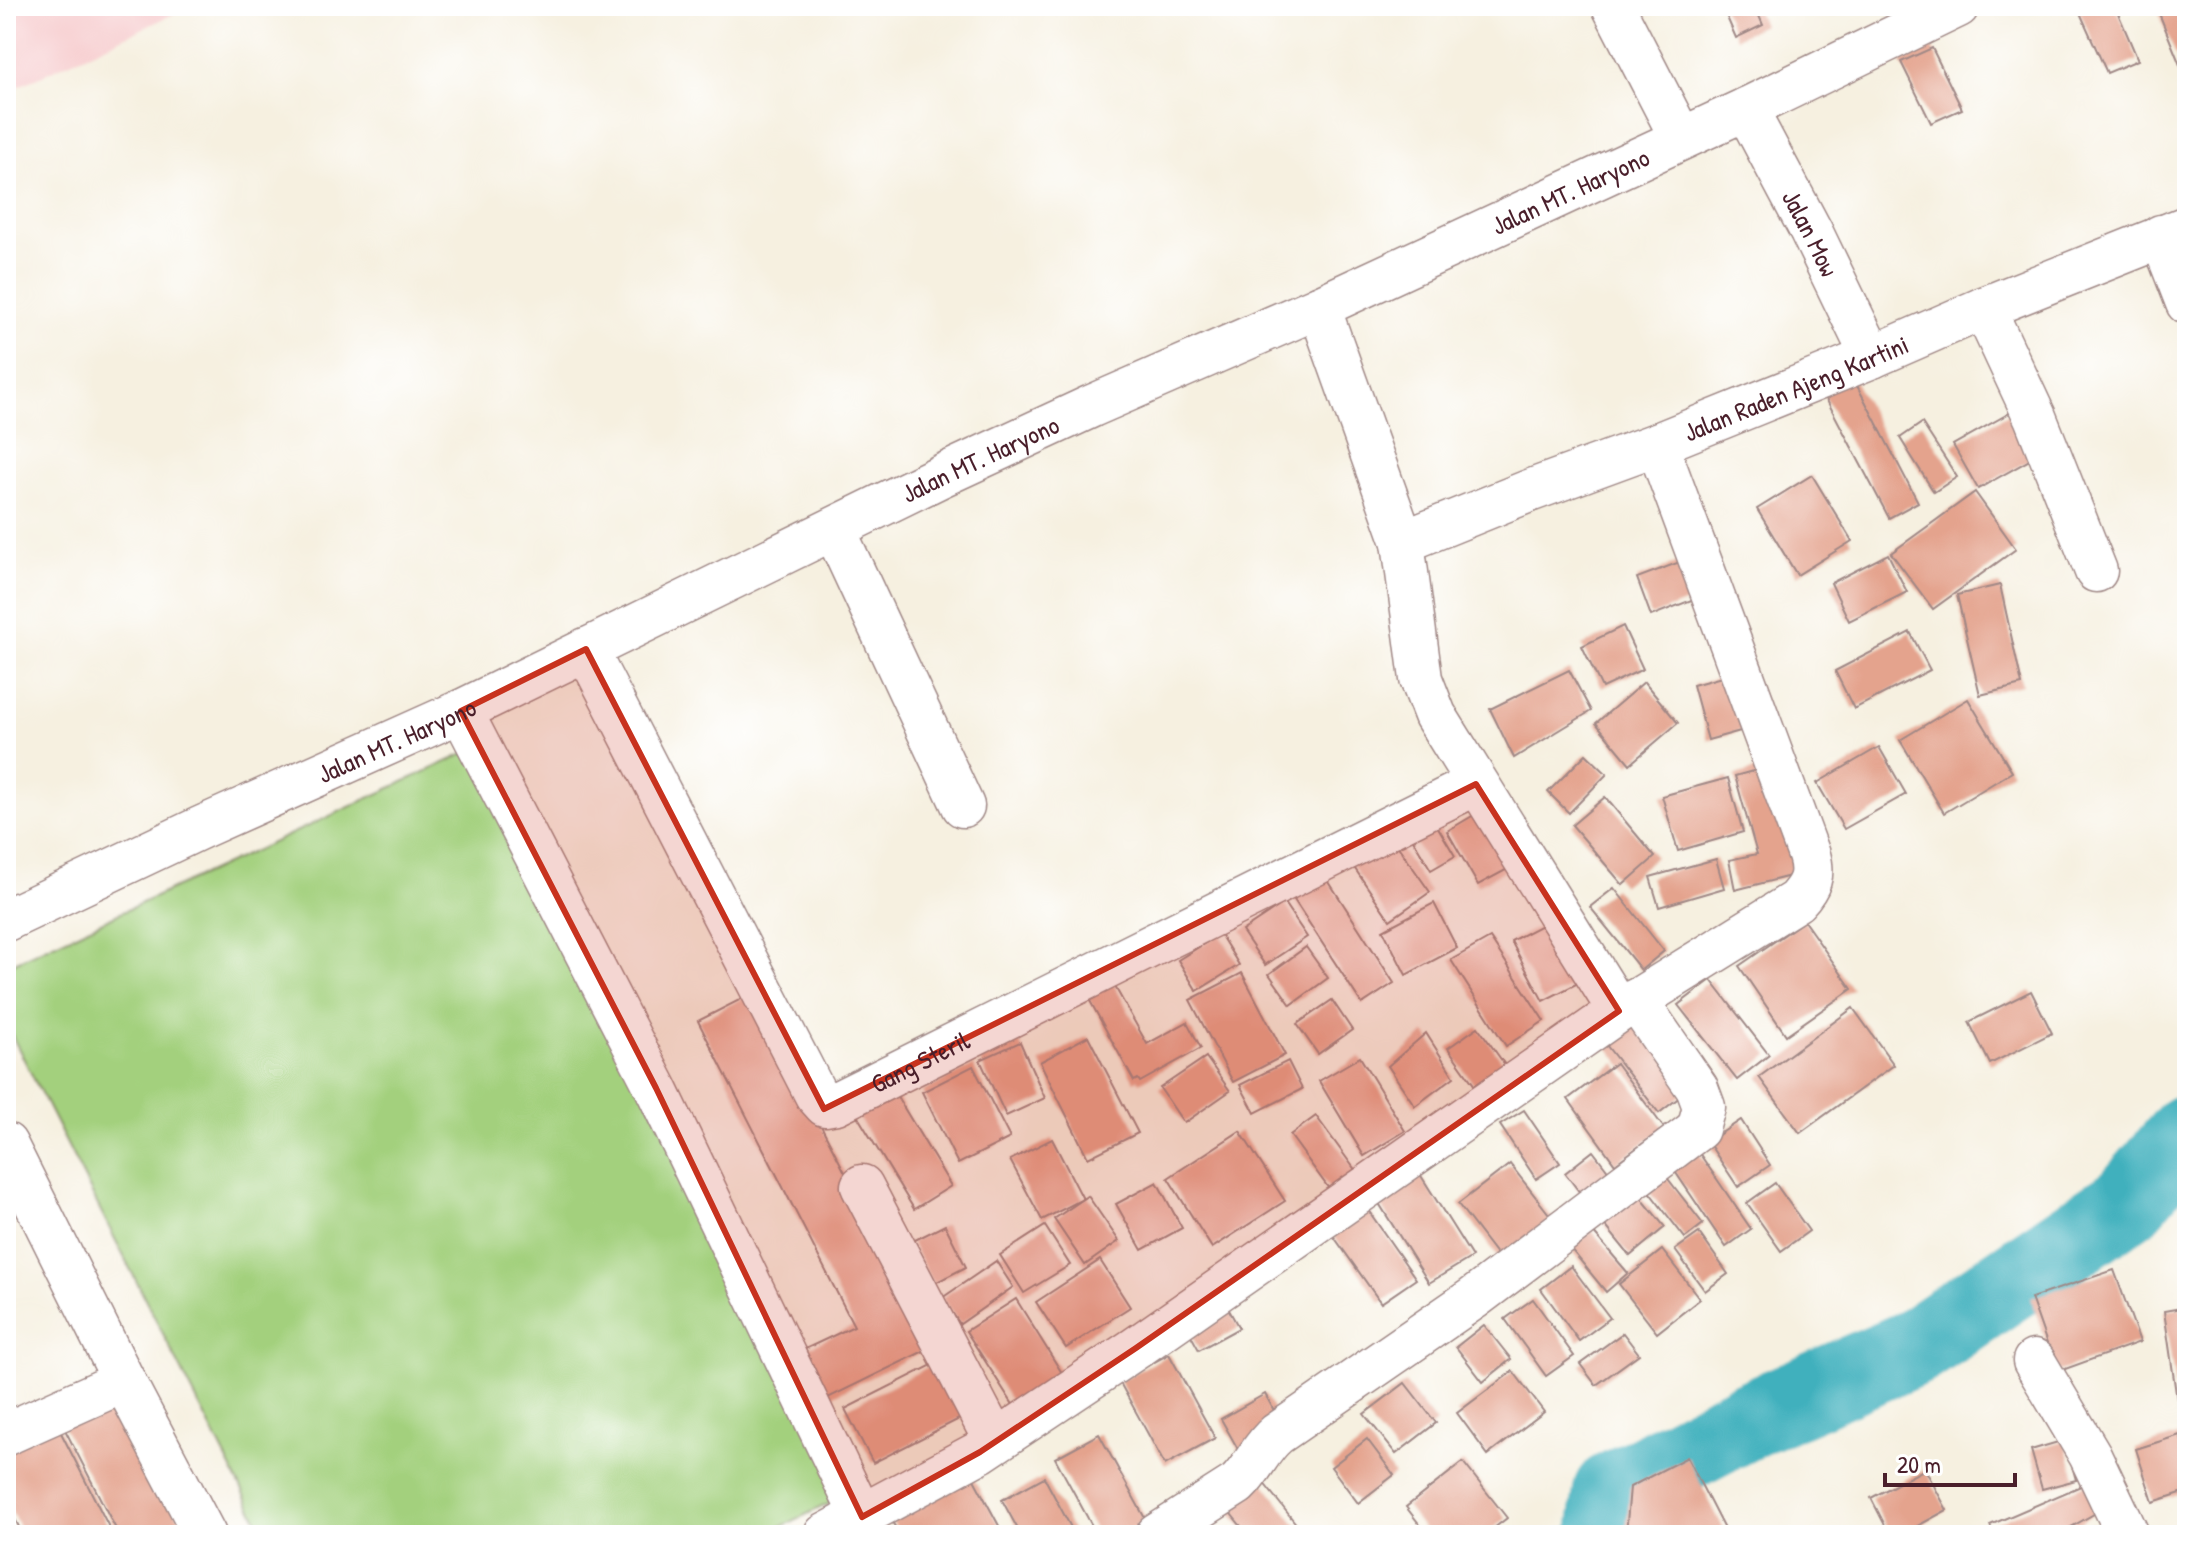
<svg xmlns="http://www.w3.org/2000/svg" width="2193" height="1541" font-family="'Patrick Hand',sans-serif">
<style>
.built{fill:#f7cfd0}
.green{fill:#a3d07d;stroke:#767854;stroke-width:2}
.lines{fill:none;stroke-linecap:round;stroke-linejoin:round}
.river{stroke:#41b0bd;stroke-width:78}
.building{fill:#e4a38d}
.street-casing{stroke:#a08886;stroke-width:45}
.street{stroke:#fff;stroke-width:42}
.marked{fill:#c8321e;fill-opacity:0.2;stroke:#c8321e;stroke-width:6;stroke-linejoin:round}
.labels{text-anchor:middle;dominant-baseline:central;stroke-width:6;stroke-linejoin:round;paint-order:stroke}
.street-label{font-size:26px;fill:#4a1f2b;stroke:#fff}
</style>
<rect width="100%" height="100%" fill="#fff"/>
<filter id="ink" filterUnits="userSpaceOnUse"><feTurbulence type="fractalNoise" baseFrequency=".0125" numOctaves="2"/><feDisplacementMap in="SourceGraphic" scale="16" xChannelSelector="R" yChannelSelector="G"/><feConvolveMatrix kernelMatrix="1 2 1 2 8 2 1 2 1" color-interpolation-filters="sRGB"/></filter>
<filter id="wash" filterUnits="userSpaceOnUse"><feTurbulence type="fractalNoise" baseFrequency=".006" numOctaves="4" result="noise"/><feDisplacementMap in="SourceGraphic" scale="32" xChannelSelector="R" yChannelSelector="G"/><feGaussianBlur stdDeviation="1.8" result="paint"/><feColorMatrix in="noise" values="0 0 0 0 0 0 0 0 0 0 0 0 0 0 0 0 0 1.4 0 .05"/><feComposite in="paint" operator="in"/></filter>
<g filter="url(#wash)">
<rect width="100%" height="100%" fill="#f6f0e0"/>
<polygon class="built" points="6,6 191,6 6,92"/>
<polygon class="green" points="470,751 849,1494 764,1535 265,1535 6,1024 6,966"/>
<g class="lines">
<polyline class="river" points="1606,1535 1612,1491 1750,1419 1917,1346 2128,1202 2187,1133"/>
</g>
<g id="blocks">
<g class="building">
<polygon points="1722,6 1767,6 1757,11 1763,25 1736,38"/>
<polygon points="2077,6 2115,6 2138,60 2107,73"/>
<polygon points="2156,6 2187,6 2187,82"/>
<polygon points="1932,48 1962,109 1931,123 1901,62"/>
<polygon points="1853,378 1918,502 1889,518 1823,393"/>
<polygon points="2015,410 2040,454 1978,489 1953,445"/>
<polygon points="1922,423 1957,477 1934,492 1900,438"/>
<polygon points="1812,475 1852,541 1797,575 1757,509"/>
<polygon points="1975,492 2016,549 1933,609 1891,553"/>
<polygon points="1888,554 1907,592 1849,621 1831,583"/>
<polygon points="1693,557 1707,594 1651,616 1637,578"/>
<polygon points="2000,585 2022,685 1980,695 1957,595"/>
<polygon points="1623,626 1643,669 1602,688 1582,646"/>
<polygon points="1910,632 1930,670 1854,709 1835,671"/>
<polygon points="1569,670 1591,711 1514,758 1490,709"/>
<polygon points="1729,675 1744,730 1708,740 1693,685"/>
<polygon points="1644,682 1678,723 1630,764 1596,723"/>
<polygon points="1968,699 2012,772 1944,813 1900,740"/>
<polygon points="1879,747 1906,794 1844,829 1817,783"/>
<polygon points="1586,754 1607,774 1569,813 1548,792"/>
<polygon points="1771,766 1802,873 1735,890 1729,860 1757,854 1735,776"/>
<polygon points="1728,778 1743,832 1678,851 1662,796"/>
<polygon points="1605,797 1655,857 1623,885 1572,825"/>
<polygon points="1486,808 1517,864 1478,885 1447,831"/>
<polygon points="1429,812 1455,856 1431,870 1405,826"/>
<polygon points="1390,835 1430,892 1390,920 1351,863"/>
<polygon points="1716,859 1724,888 1659,907 1650,877"/>
<polygon points="1320,868 1394,983 1362,1004 1287,889"/>
<polygon points="1614,888 1664,951 1641,970 1590,907"/>
<polygon points="1284,903 1307,937 1265,965 1242,931"/>
<polygon points="1434,903 1457,948 1406,975 1383,930"/>
<polygon points="1553,919 1584,980 1543,1001 1511,941"/>
<polygon points="1804,921 1852,989 1786,1035 1739,966"/>
<polygon points="1220,934 1239,965 1197,991 1178,960"/>
<polygon points="1490,938 1544,1021 1506,1046 1451,960"/>
<polygon points="1306,947 1328,978 1291,1005 1269,974"/>
<polygon points="1242,973 1285,1055 1233,1082 1190,1000"/>
<polygon points="1109,976 1147,1044 1187,1022 1201,1048 1140,1082 1138,1079 1134,1081 1084,990"/>
<polygon points="1711,980 1769,1055 1737,1080 1678,1005"/>
<polygon points="2031,991 2052,1033 1990,1064 1969,1022"/>
<polygon points="753,993 934,1346 828,1398 805,1349 854,1326 698,1021"/>
<polygon points="1332,1000 1352,1030 1318,1054 1297,1024"/>
<polygon points="1853,1008 1894,1065 1800,1133 1759,1077"/>
<polygon points="1639,1014 1694,1086 1659,1113 1603,1041"/>
<polygon points="1478,1027 1510,1072 1480,1093 1448,1048"/>
<polygon points="1426,1033 1454,1077 1415,1106 1388,1066"/>
<polygon points="1088,1036 1138,1133 1088,1158 1040,1062"/>
<polygon points="1020,1042 1045,1098 1006,1116 980,1060"/>
<polygon points="1206,1057 1230,1091 1184,1123 1160,1088"/>
<polygon points="1360,1057 1405,1131 1364,1156 1319,1081"/>
<polygon points="1288,1061 1302,1089 1255,1113 1240,1085"/>
<polygon points="1616,1063 1664,1128 1615,1164 1568,1099"/>
<polygon points="973,1066 1010,1138 958,1164 922,1092"/>
<polygon points="895,1093 951,1186 914,1209 858,1117"/>
<polygon points="1524,1110 1560,1163 1536,1179 1500,1125"/>
<polygon points="1316,1116 1361,1178 1335,1197 1290,1135"/>
<polygon points="1741,1120 1770,1165 1738,1187 1708,1142"/>
<polygon points="1240,1131 1285,1201 1212,1248 1168,1178"/>
<polygon points="1052,1139 1083,1199 1042,1220 1010,1160"/>
<polygon points="1697,1150 1751,1229 1726,1247 1672,1167"/>
<polygon points="1593,1151 1619,1185 1590,1206 1565,1173"/>
<polygon points="1413,1163 1472,1257 1429,1283 1370,1189"/>
<polygon points="1510,1164 1559,1227 1507,1268 1458,1204"/>
<polygon points="1665,1175 1703,1224 1685,1238 1647,1189"/>
<polygon points="1157,1182 1182,1228 1142,1250 1116,1204"/>
<polygon points="1775,1183 1809,1231 1781,1251 1747,1203"/>
<polygon points="1630,1184 1665,1227 1630,1256 1595,1213"/>
<polygon points="1088,1196 1119,1241 1085,1265 1054,1219"/>
<polygon points="1368,1210 1416,1279 1381,1303 1332,1234"/>
<polygon points="945,1225 966,1267 933,1284 911,1242"/>
<polygon points="1045,1226 1070,1265 1024,1293 1000,1255"/>
<polygon points="1592,1231 1628,1273 1606,1292 1571,1249"/>
<polygon points="1699,1233 1728,1274 1705,1291 1675,1250"/>
<polygon points="1662,1250 1700,1299 1657,1333 1619,1284"/>
<polygon points="1100,1260 1130,1307 1066,1348 1036,1302"/>
<polygon points="996,1261 1013,1287 960,1324 942,1298"/>
<polygon points="1571,1266 1610,1318 1579,1341 1541,1289"/>
<polygon points="2114,1270 2140,1342 2057,1372 2031,1298"/>
<polygon points="1016,1299 1070,1386 1021,1417 966,1331"/>
<polygon points="1223,1299 1239,1328 1199,1350 1183,1321"/>
<polygon points="1533,1299 1574,1356 1546,1376 1505,1319"/>
<polygon points="2187,1307 2187,1398 2177,1400 2164,1311"/>
<polygon points="1484,1325 1511,1359 1483,1382 1456,1347"/>
<polygon points="1623,1333 1639,1354 1596,1385 1580,1364"/>
<polygon points="1169,1354 1215,1438 1165,1465 1119,1381"/>
<polygon points="938,1362 965,1416 873,1463 845,1409"/>
<polygon points="1513,1371 1544,1412 1488,1455 1457,1413"/>
<polygon points="1405,1383 1436,1423 1396,1454 1364,1414"/>
<polygon points="115,1394 188,1535 119,1535 61,1422"/>
<polygon points="1265,1394 1283,1427 1239,1451 1221,1419"/>
<polygon points="54,1419 113,1535 23,1535 6,1501 6,1443"/>
<polygon points="1099,1434 1147,1522 1122,1535 1097,1535 1055,1458"/>
<polygon points="2180,1435 2187,1456 2187,1491 2153,1502 2136,1449"/>
<polygon points="1367,1439 1394,1475 1358,1503 1331,1467"/>
<polygon points="2065,1440 2076,1480 2042,1489 2031,1450"/>
<polygon points="1687,1457 1727,1535 1626,1535 1630,1487"/>
<polygon points="1463,1462 1507,1518 1485,1535 1428,1535 1406,1507"/>
<polygon points="1925,1469 1947,1510 1901,1535 1890,1535 1871,1498"/>
<polygon points="969,1470 1004,1535 900,1535 888,1515"/>
<polygon points="1044,1477 1075,1535 1021,1535 1002,1500"/>
<polygon points="1263,1482 1301,1530 1295,1535 1248,1535 1228,1510"/>
<polygon points="2090,1482 2099,1511 2057,1535 1994,1535 1990,1525"/>
</g>
</g>
</g>
<g filter="url(#ink)">
<use href="#blocks" fill-opacity="0" stroke="#a08886" stroke-width="2"/>
<g class="lines">
<g class="street-casing">
<g id="street">
<polyline points="1613,6 1681,138"/>
<path id="s1" d="M1746 109 1811 231 1872 357"/>
<polyline points="2161,236 2187,303"/>
<polyline points="1319,307 1403,542 1421,679 1435,715 1619,1011"/>
<polyline points="1984,308 2035,417 2096,571"/>
<polyline points="834,529 963,806"/>
<path id="s2" d="M1403 542 1529 491 1657 444 1872 357 1984 308 2187 227"/>
<path id="s3" d="M586 649 816 1095 825 1105 836 1103 1476 784"/>
<polyline points="461,711 656,1088 862,1517"/>
<path id="s4" d="M6 920 200 828 461 711 941 476 1092 406 1319 307 1746 109 1958 6"/>
<polyline points="6,1144 124,1381 205,1535"/>
<polyline points="862,1186 995,1441"/>
<polyline points="2034,1361 2090,1455 2128,1535"/>
<polyline points="6,1434 124,1381"/>
<path d="M825 1535 980 1452 1136 1348 1619 1011 1796 901C1810 886 1815 875 1809 855L1657 444"/>
<path d="M1157 1535 1237 1484C1253 1469 1260 1448 1277 1434L1474 1298 1698 1129 1704 1107 1697 1088 1636 1000"/>
</g>
</g>
<use href="#street" class="street"/>
</g>
</g>
<path class="marked" d="M586 649 824 1109 1476 784 1619 1011 1136 1348 980 1452 862 1517 656 1088 461 711Z"/>
<g class="labels">
<g class="street-label">
<text stroke="none"><textPath href="#s4" startOffset="1726">Jalan MT. Haryono</textPath></text>
<text stroke="none"><textPath href="#s1" startOffset="140">Jalan Mow</textPath></text>
<text stroke="none"><textPath href="#s2" startOffset="422">Jalan Raden Ajeng Kartini</textPath></text>
<text stroke="none"><textPath href="#s4" startOffset="1078">Jalan MT. Haryono</textPath></text>
<text stroke="none"><textPath href="#s4" startOffset="430">Jalan MT. Haryono</textPath></text>
<text stroke="none"><textPath href="#s3" startOffset="620">Gang Steril</textPath></text>
</g>
</g>
<rect width="2193" height="1541" fill="none" stroke="#fff" stroke-width="32"/>
<path d="M1885 1473v12h130v-12" fill="none" stroke="#4a1f2b" stroke-width="4"/>
<text x="1897" y="1473" font-size="24" fill="#4a1f2b" stroke="#ffffff" stroke-width="6" paint-order="stroke">20 m</text>
</svg>
